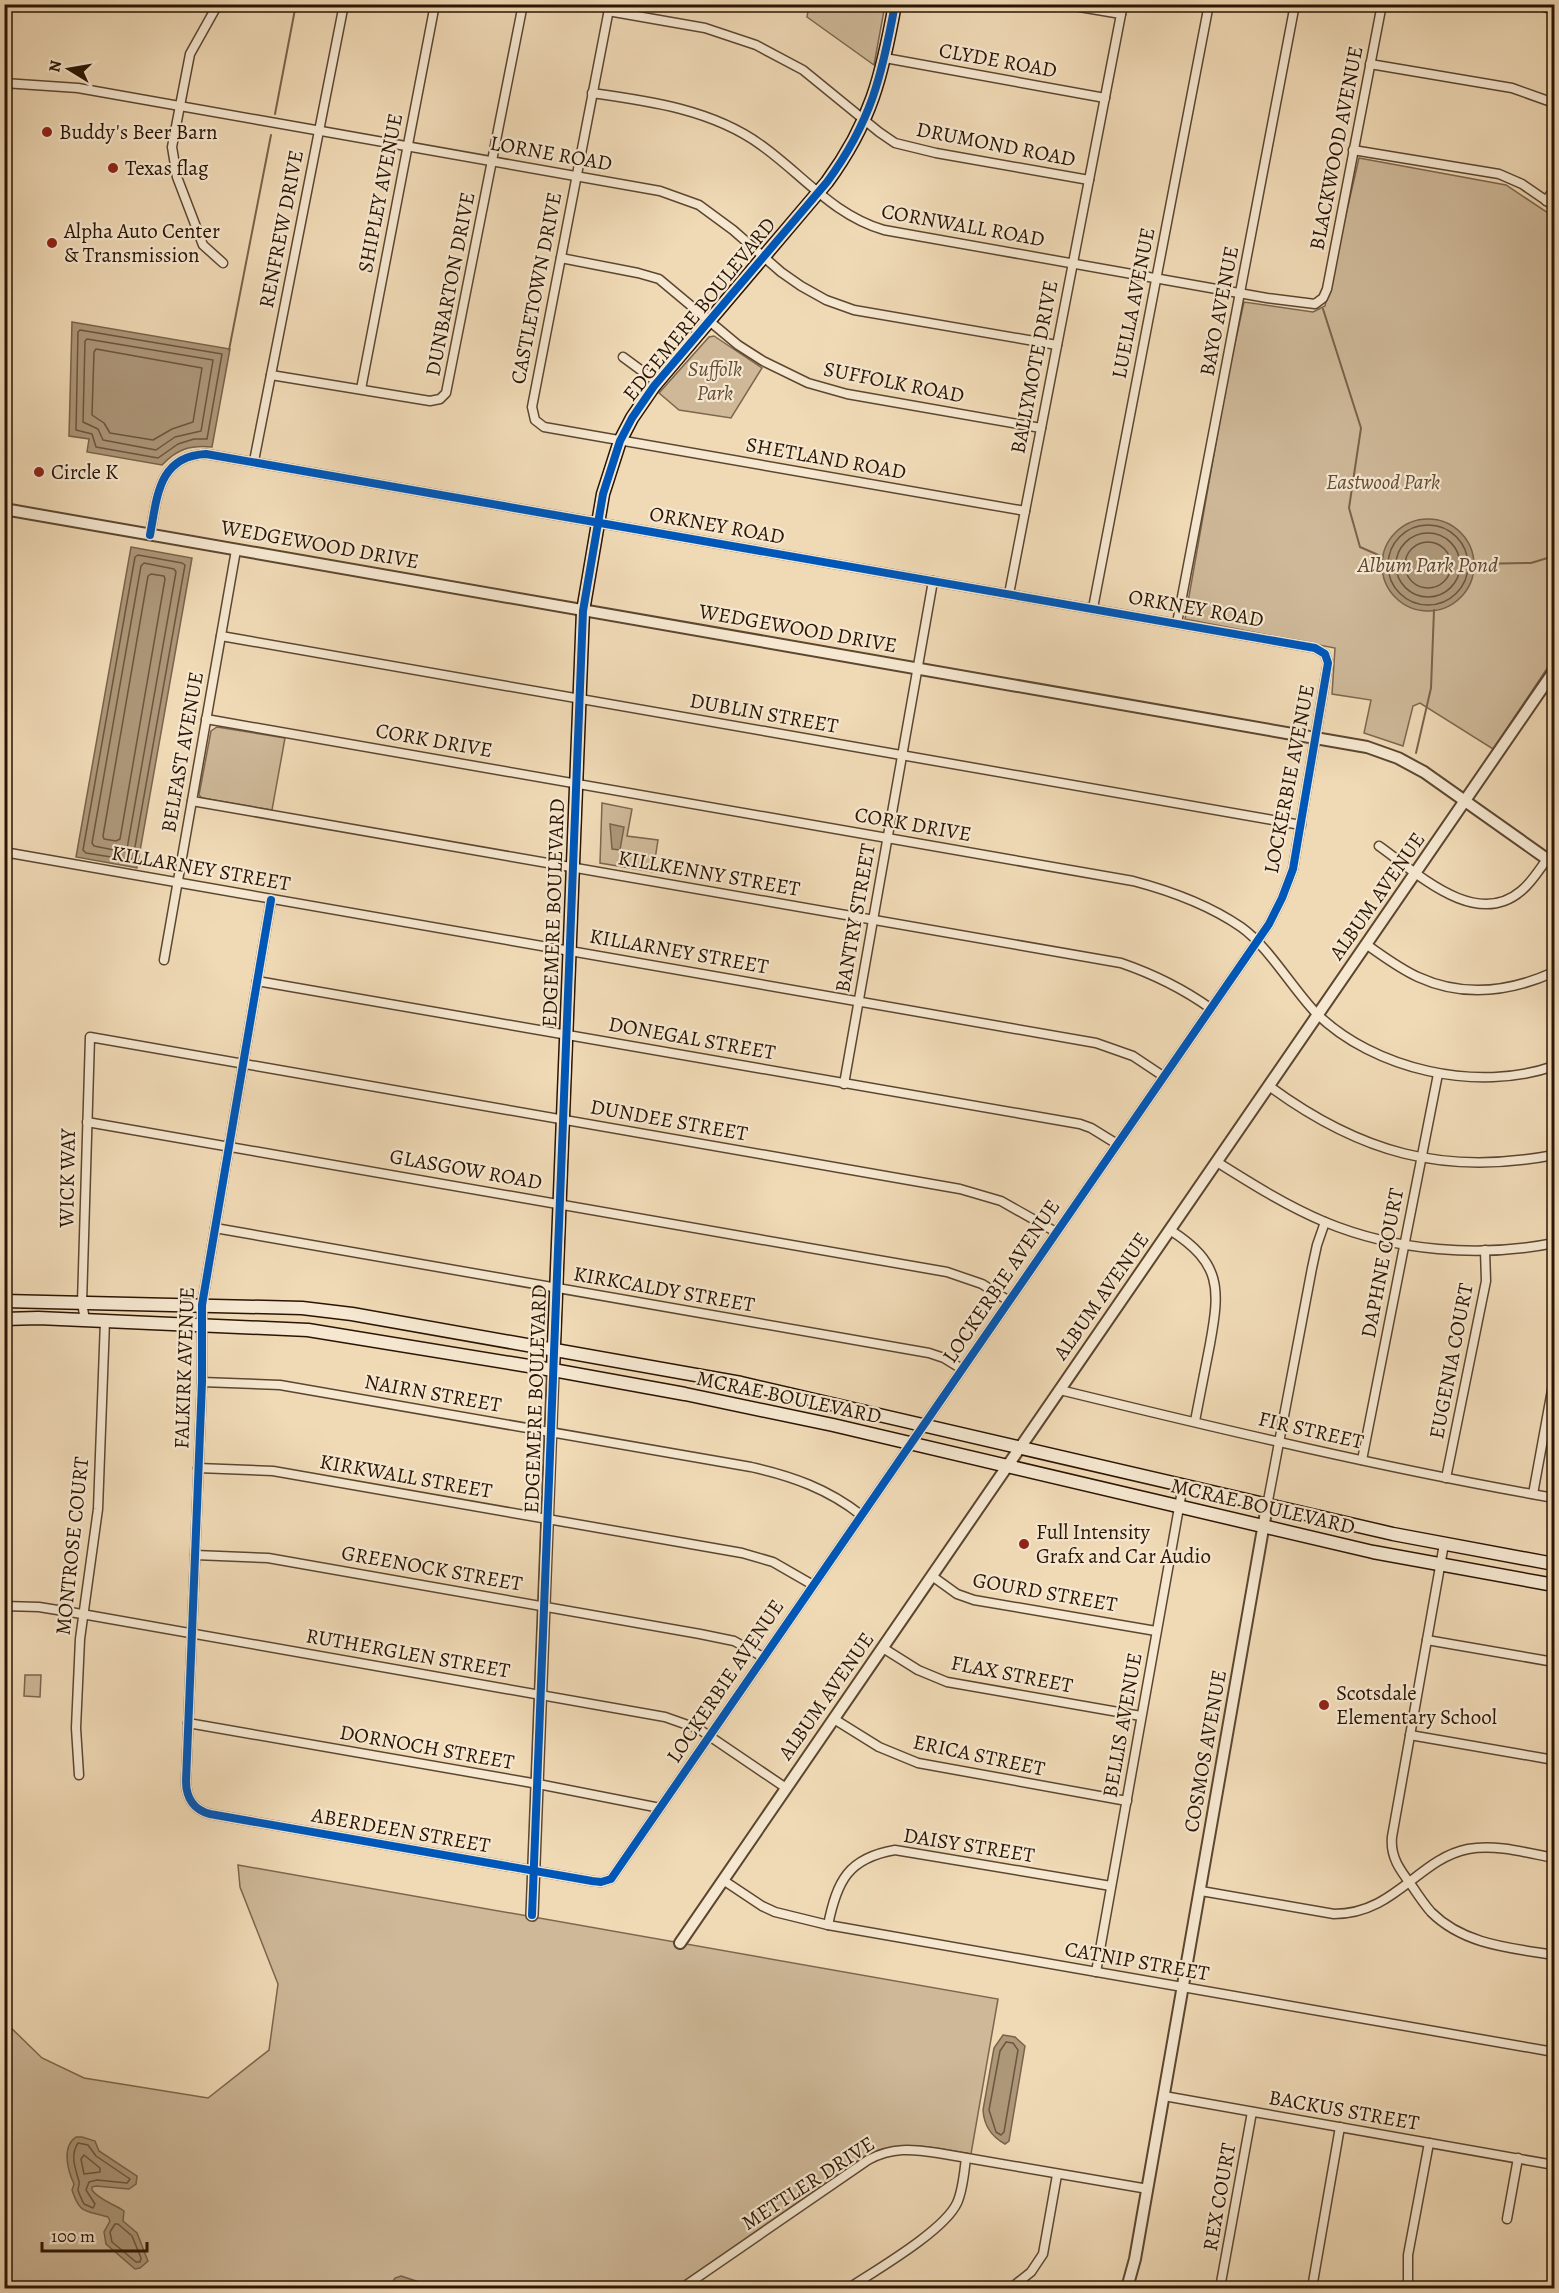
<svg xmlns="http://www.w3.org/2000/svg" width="1559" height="2293" font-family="Alegreya,serif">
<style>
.green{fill:#ceb898;stroke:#7c664e;stroke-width:1.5}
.water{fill:#ad9779;stroke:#79634a;stroke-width:1.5}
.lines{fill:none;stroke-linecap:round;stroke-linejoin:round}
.shore{stroke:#6c563e;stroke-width:1.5}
.stream{stroke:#79634a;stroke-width:2}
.minor-casing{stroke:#5c4630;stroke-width:11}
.tertiary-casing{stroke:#5c4630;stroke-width:14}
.secondary-casing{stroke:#2a1403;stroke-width:15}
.minor{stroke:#f5e7d0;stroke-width:8}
.tertiary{stroke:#f5e7d0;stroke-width:10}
.secondary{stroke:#f5e7d0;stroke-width:12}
.cycleway-casing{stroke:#f5e7d0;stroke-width:11}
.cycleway{stroke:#0057b8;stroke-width:8}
.poi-dot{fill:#8f2418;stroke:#f5e7d0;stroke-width:2}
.labels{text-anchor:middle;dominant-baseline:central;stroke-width:4.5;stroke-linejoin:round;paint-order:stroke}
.street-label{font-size:21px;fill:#2a1403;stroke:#f5e7d0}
.poi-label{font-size:21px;fill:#2a1403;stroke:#f5e7d0;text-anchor:start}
.park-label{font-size:21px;font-style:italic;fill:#634d37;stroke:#f5e7d0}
.water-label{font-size:22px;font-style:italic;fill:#5e4832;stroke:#f5e7d0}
</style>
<rect width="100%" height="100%" fill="#f0dab6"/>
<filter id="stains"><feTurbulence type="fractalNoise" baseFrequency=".00333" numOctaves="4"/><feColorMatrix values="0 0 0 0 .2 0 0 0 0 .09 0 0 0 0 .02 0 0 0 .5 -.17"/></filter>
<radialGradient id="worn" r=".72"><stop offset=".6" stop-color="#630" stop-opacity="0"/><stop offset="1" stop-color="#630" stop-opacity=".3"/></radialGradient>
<g class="green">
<polygon points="809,5 885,5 874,65 807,17"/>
<polygon points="1359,158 1506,185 1554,217 1554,658 1493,749 1420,703 1413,706 1403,746 1364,733 1371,700 1332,694 1335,648 1185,619 1227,380 1244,302 1313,312 1325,306"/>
<polygon points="714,336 762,368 731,418 679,410 659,393 709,337"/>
<polygon points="217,727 285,738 272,810 202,798 199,795 211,731"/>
<polygon points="602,803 632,809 627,836 658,840 653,872 600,863"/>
<polygon points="25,1675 41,1675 40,1697 24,1696"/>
<path d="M238 1865 998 1999 971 2154C934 2148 904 2139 868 2154L674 2288H5L4 2021 42 2058 84 2078 208 2098 269 2050 278 1984 240 1887Z"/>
</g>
<g class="water">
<path d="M72 322 230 349 212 447C190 445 177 449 162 465L87 452 89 439 69 436Z"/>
<circle cx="1428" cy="565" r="46"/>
<polygon points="131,547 192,558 137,868 76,857"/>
<polygon points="610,824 624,827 620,850 612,849"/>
<path d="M1003 2035 1015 2037 1025 2046 1009 2141 1005 2144C992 2137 984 2126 983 2110L994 2048Z"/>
<path d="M76 2137H82L95 2141 99 2151 137 2176 136 2184 129 2189 96 2186 92 2187V2190C99 2200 114 2204 124 2211L123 2221 137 2233 148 2261 140 2268 135 2269 106 2244 104 2232 110 2221 108 2217C86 2210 80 2215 72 2190L74 2184C68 2171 61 2147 76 2137Z"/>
<polygon points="401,2276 419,2282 425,2288 389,2288 395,2278"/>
</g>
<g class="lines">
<g class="shore">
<polygon points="80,330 222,354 207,439 194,439 178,444 158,458 96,447 92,434 76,430 78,332"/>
<polygon points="87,339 213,360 201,431 175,437 156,450 103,440 98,429 83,422 85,341"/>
<polygon points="96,349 202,368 193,422 172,429 153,440 110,433 104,423 92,415 94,352"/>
<circle cx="1428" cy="565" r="40"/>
<circle cx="1428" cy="565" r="32"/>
<circle cx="1428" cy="565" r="23"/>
<polygon points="138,555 182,563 185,565 133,858 130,860 86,853 83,850 135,557"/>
<polygon points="144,563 174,569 176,572 127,849 124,852 94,846 92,843 141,566"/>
<polygon points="151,574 164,576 165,579 120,839 116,841 104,839 103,836 148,576"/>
<polygon points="1006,2042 1013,2043 1018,2050 1004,2132 1001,2135 996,2132 989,2110 1000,2051"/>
<path d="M78 2143 88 2145 96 2156 130 2179 127 2183 97 2180 89 2182 86 2190 95 2204 93 2208 84 2204C82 2200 79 2194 78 2190 78 2187 80 2184 79 2181 75 2168 70 2155 78 2143Z"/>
<polygon points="84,2155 100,2168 100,2172 84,2174 81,2159"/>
<polygon points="115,2224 118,2224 132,2236 141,2258 140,2262 136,2262 112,2242 110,2232"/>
</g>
<g class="stream">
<polyline points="275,114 296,4"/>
<polyline points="1323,309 1361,428 1349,508 1360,547 1383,557"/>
<polyline points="229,350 271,135"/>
<polyline points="1474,564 1531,563 1554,556"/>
<polyline points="1416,753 1431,688 1434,610"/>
</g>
<g class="minor-casing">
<g id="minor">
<polyline points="218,4 190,54 172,147 177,177 203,245 223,263"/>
<polyline points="610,4 532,407 535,420 544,427 1025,511"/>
<polyline points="1062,4 1121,14"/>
<polyline points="1534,4 1554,10"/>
<polyline points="608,11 705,28 756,45 803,70 879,132 895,143 936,153 1089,180"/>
<polyline points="885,58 1105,98"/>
<polyline points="1370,64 1512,88 1554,103"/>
<polyline points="4,83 78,88 660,191 699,205 733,230 781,272 801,286 826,300 854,310 1057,345"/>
<path d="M592 93C650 101 713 110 761 145 803 175 833 215 884 230L1267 298 1315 304 1323 298 1327 289 1382 4"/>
<polyline points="1353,150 1499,174 1522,184 1554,206"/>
<polyline points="1546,201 1554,189"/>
<polyline points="561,258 638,273 659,279 738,345 763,361 808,383 847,394 1041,428"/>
<polyline points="623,357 657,382"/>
<polyline points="271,375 430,401 440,399 446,393 523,4"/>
<polyline points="361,389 435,4"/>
<polyline points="254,461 344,4"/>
<path d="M150 535C157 498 158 456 206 454L1315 648 1325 654 1328 663 1293 869 1282 898 1269 924 611 1879 601 1882 592 1881 210 1814C194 1810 186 1798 186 1781L202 1382V1305L271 900"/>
<polyline points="1009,594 1123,4"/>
<polyline points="1093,608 1209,4"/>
<polyline points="1177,623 1295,4"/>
<polyline points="221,636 1301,825"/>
<path d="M206 719 1133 881C1171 891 1209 905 1241 927 1268 946 1292 988 1316 1013 1374 1070 1478 1093 1554 1066"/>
<path d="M192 801 1121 963C1153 974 1182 988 1210 1008"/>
<path d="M1379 846C1416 872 1475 930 1521 891 1532 882 1539 870 1547 859"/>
<polyline points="4,852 1096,1043 1133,1056 1163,1076"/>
<path d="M1367 945C1383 956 1400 969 1418 977 1464 998 1510 992 1554 972"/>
<polyline points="164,960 236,550"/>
<polyline points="257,981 1080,1124 1091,1128 1117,1144"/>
<polyline points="844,1084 933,581"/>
<path d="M1269 1086C1360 1153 1443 1176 1554 1155"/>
<polyline points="87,1122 947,1272 982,1284 1009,1301"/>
<path d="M1217 1162C1252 1184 1287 1206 1325 1222 1395 1251 1480 1258 1554 1243"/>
<polyline points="215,1228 929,1353 944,1358 962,1369"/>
<path d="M1170 1230C1222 1263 1220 1289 1210 1344 1205 1370 1200 1396 1195 1421"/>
<polyline points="85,1320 82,1303 90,1037 960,1189 1001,1201 1056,1232"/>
<path d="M202 1382 280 1385 751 1467C792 1476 828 1489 861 1515"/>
<path d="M1060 1390C1224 1430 1388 1469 1554 1498"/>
<polyline points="1362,1460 1438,1074"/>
<polyline points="198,1468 273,1471 742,1553 773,1562 813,1585"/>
<polyline points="1446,1478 1486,1281 1485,1250"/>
<polyline points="1533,1494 1554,1379"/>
<polyline points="1267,1506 1312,1268 1317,1245 1325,1222"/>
<path d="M1444 1544 1392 1837C1390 1857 1400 1870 1412 1886 1418 1895 1424 1904 1431 1912 1464 1945 1511 1948 1554 1955"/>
<polyline points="195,1555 268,1558 700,1634 734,1641 763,1657"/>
<polyline points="932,1576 957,1594 974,1600 1156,1631"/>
<polyline points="4,1606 39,1607 82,1614 665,1717 699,1729 786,1788"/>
<polyline points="1427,1640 1554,1662"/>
<polyline points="883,1648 918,1670 947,1682 1141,1716"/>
<polyline points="834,1719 879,1747 918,1763 1127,1801"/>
<polyline points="188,1723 538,1784 660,1808"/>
<polyline points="1410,1735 1554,1760"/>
<polyline points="79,1775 76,1728 80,1639 98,1509 105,1321"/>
<polyline points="723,1880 762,1906 775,1912 828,1925 1554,2052"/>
<path d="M1201 1891 1334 1914C1395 1914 1418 1859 1468 1849 1497 1844 1527 1853 1554 1858"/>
<path d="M828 1925C837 1881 848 1858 895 1850L1111 1886"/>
<polyline points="1096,1972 1183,1485"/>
<polyline points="1164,2096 1554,2165"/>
<polyline points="1507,2219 1518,2158"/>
<path d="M682 2288 868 2160C892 2147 912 2149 938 2153L1148 2189"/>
<path d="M849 2288C876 2270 944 2231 957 2203 963 2190 964 2173 966 2158"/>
<polyline points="1011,2288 1031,2272 1043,2254 1057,2175"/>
<polyline points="1220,2288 1252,2112"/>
<polyline points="1312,2288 1340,2127"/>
<polyline points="1408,2288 1408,2255 1429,2143"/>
</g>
</g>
<g class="tertiary-casing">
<g id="tertiary">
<polyline points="4,509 1367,747 1398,758 1424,772 1554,864"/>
<polyline points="532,1915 553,1370"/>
<path d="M680 1943C970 1518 1265 1096 1554 671"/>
<polyline points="1127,2288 1135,2259 1267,1506"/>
</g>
</g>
<g class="secondary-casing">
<g id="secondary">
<polyline points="4,1301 302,1308 352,1314 741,1383 1393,1534 1554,1564"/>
<polyline points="4,1319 38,1318 308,1330 553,1370 685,1394 833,1425 1373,1552 1554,1585"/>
<path d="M553 1370 583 611 603 494 620 441 632 418 654 386 827 182C871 122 882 76 895 4"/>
</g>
</g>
<use href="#minor" class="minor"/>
<use href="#tertiary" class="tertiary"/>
<use href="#secondary" class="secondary"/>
<g class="cycleway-casing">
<g id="cycleway">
<path d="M150 535C157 498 158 456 206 454L1315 648 1325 654 1328 663 1293 869 1282 898 1269 924 611 1879 601 1882 592 1881 210 1814C194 1810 186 1798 186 1781L202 1382V1305L271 900"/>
<path d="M532 1915 583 611 603 494 620 441 632 418 654 386 827 182C871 122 882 76 895 4"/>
</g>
</g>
<use href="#cycleway" class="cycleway"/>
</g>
<g class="poi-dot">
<circle cx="47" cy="132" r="6"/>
<circle cx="113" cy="168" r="6"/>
<circle cx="52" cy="243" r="6"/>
<circle cx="39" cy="472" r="6"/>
<circle cx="1024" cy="1544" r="6"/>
<circle cx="1324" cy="1705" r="6"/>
</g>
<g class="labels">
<g class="street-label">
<text transform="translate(998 60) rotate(10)">CLYDE ROAD</text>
<text transform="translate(996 144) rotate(11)">DRUMOND ROAD</text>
<text transform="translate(1336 148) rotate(-79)">BLACKWOOD AVENUE</text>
<text transform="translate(551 153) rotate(10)">LORNE ROAD</text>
<text transform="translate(380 193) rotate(-79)">SHIPLEY AVENUE</text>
<text transform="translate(963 225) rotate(10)">CORNWALL ROAD</text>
<text transform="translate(281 229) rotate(-79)">RENFREW DRIVE</text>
<text transform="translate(450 284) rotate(-79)">DUNBARTON DRIVE</text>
<text transform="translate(536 288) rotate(-79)">CASTLETOWN DRIVE</text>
<text transform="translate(1133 303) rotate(-79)">LUELLA AVENUE</text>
<text transform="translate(699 309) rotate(-51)">EDGEMERE BOULEVARD</text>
<text transform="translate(1219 311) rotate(-79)">BAYO AVENUE</text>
<text transform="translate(1034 367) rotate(-79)">BALLYMOTE DRIVE</text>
<text transform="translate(894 382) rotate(11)">SUFFOLK ROAD</text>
<text transform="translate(826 458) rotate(10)">SHETLAND ROAD</text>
<text transform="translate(717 525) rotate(10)">ORKNEY ROAD</text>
<text transform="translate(320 544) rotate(10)">WEDGEWOOD DRIVE</text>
<text transform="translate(1196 608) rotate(10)">ORKNEY ROAD</text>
<text transform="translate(798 628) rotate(10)">WEDGEWOOD DRIVE</text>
<text transform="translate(764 713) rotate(10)">DUBLIN STREET</text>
<text transform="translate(434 740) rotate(10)">CORK DRIVE</text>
<text transform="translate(182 752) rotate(-80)">BELFAST AVENUE</text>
<text transform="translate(1289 779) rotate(-79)">LOCKERBIE AVENUE</text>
<text transform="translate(913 824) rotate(10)">CORK DRIVE</text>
<text transform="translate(201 868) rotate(10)">KILLARNEY STREET</text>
<text transform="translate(709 873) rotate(10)">KILLKENNY STREET</text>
<text transform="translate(1377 896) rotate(-55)">ALBUM AVENUE</text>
<text transform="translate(553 913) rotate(-88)">EDGEMERE BOULEVARD</text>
<text transform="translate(855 918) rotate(-80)">BANTRY STREET</text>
<text transform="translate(679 951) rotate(10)">KILLARNEY STREET</text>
<text transform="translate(692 1038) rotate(10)">DONEGAL STREET</text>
<text transform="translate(669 1120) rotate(10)">DUNDEE STREET</text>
<text transform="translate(466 1169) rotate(10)">GLASGOW ROAD</text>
<text transform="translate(67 1178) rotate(-89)">WICK WAY</text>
<text transform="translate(1382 1263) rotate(-79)">DAPHNE COURT</text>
<text transform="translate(1001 1281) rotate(-56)">LOCKERBIE AVENUE</text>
<text transform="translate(664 1289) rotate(10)">KIRKCALDY STREET</text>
<text transform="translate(1101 1296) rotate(-55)">ALBUM AVENUE</text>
<text transform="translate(1451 1361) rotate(-79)">EUGENIA COURT</text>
<text transform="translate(184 1368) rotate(-88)">FALKIRK AVENUE</text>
<text transform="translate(433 1393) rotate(10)">NAIRN STREET</text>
<text transform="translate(789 1397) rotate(12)">MCRAE BOULEVARD</text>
<text transform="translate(535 1399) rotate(-88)">EDGEMERE BOULEVARD</text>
<text transform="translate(1311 1430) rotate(13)">FIR STREET</text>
<text transform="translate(406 1476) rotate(10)">KIRKWALL STREET</text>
<text transform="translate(1263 1506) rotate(13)">MCRAE BOULEVARD</text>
<text transform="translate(72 1546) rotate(-84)">MONTROSE COURT</text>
<text transform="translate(432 1568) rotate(10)">GREENOCK STREET</text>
<text transform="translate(1045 1592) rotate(10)">GOURD STREET</text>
<text transform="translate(408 1653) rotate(10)">RUTHERGLEN STREET</text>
<text transform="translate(1012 1674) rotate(11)">FLAX STREET</text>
<text transform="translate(725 1681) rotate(-56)">LOCKERBIE AVENUE</text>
<text transform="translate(826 1696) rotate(-55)">ALBUM AVENUE</text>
<text transform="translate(1122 1725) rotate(-80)">BELLIS AVENUE</text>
<text transform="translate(427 1747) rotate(10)">DORNOCH STREET</text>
<text transform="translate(1205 1751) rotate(-80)">COSMOS AVENUE</text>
<text transform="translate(979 1755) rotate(12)">ERICA STREET</text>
<text transform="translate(401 1830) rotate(10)">ABERDEEN STREET</text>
<text transform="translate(969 1845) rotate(9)">DAISY STREET</text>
<text transform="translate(1137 1961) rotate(10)">CATNIP STREET</text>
<text transform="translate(1344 2110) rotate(10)">BACKUS STREET</text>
<text transform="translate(808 2183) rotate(-33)">METTLER DRIVE</text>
<text transform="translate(1219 2197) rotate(-80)">REX COURT</text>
</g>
<g class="poi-label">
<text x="59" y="132">Buddy's Beer Barn</text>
<text x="125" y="168">Texas flag</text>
<text x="64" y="231">Alpha Auto Center<tspan x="64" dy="24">&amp; Transmission</tspan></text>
<text x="51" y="472">Circle K</text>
<text x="1036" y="1532">Full Intensity<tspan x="1036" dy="24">Grafx and Car Audio</tspan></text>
<text x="1336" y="1693">Scotsdale<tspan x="1336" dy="24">Elementary School</tspan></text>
</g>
<g class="park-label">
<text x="715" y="369">Suffolk<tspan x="715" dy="24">Park</tspan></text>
<text x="1383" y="482">Eastwood Park</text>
</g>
<g class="water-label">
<text x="1428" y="565">Album Park Pond</text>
</g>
</g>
<rect width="1559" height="2293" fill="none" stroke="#f0dab6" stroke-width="24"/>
<rect x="6" y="6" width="1547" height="2281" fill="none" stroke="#2a1403" stroke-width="3"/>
<rect x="12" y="12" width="1535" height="2269" fill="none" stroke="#2a1403" stroke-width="1.5"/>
<g transform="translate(69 69) rotate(281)" stroke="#f5e7d0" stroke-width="4.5" paint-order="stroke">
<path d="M0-4.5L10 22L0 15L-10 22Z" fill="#2a1403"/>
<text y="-9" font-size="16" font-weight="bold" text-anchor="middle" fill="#2a1403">N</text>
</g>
<path d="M42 2242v9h105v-9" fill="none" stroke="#2a1403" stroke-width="3"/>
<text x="51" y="2242" font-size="18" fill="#2a1403" stroke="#f5e7d0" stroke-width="4.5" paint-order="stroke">100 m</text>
<rect width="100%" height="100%" filter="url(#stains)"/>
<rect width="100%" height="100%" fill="url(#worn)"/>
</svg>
